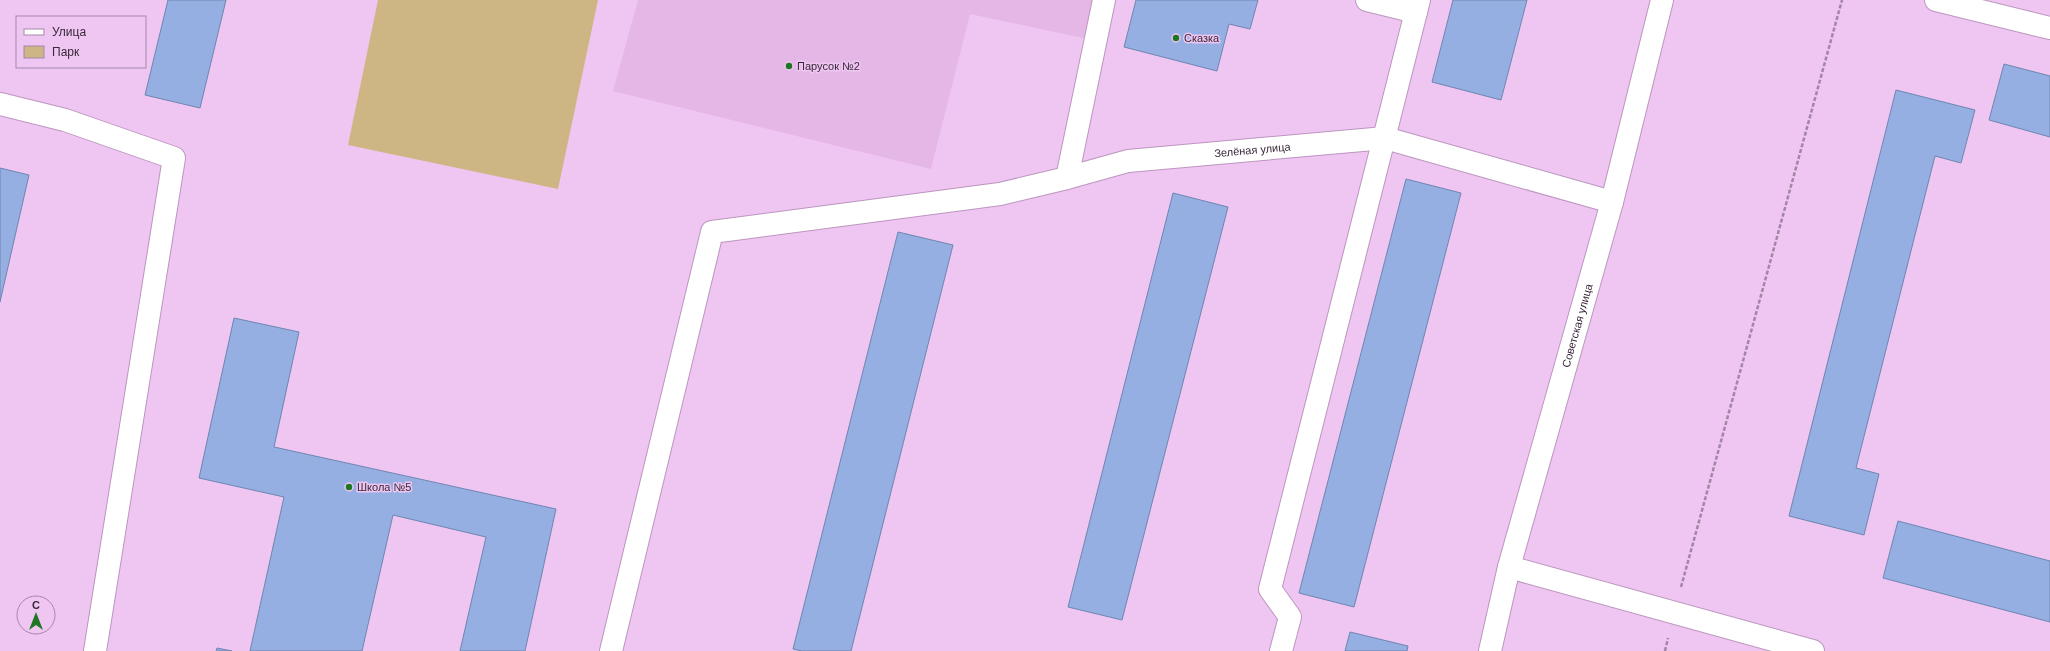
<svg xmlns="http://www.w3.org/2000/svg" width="2050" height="651" font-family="Helvetica,sans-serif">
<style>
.built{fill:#e4b7e7}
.green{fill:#ceb584}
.building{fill:#95afe3;stroke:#6f85b1}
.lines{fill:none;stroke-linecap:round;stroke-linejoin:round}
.minor-casing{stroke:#bc96bf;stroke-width:24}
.path{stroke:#a385a5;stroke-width:2.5;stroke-dasharray:4 2;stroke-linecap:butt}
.minor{stroke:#fff;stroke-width:22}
.poi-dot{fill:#1e7623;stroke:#eec6f1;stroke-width:1.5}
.labels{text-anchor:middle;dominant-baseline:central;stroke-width:3;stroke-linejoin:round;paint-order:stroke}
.poi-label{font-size:11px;fill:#382839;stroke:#eec6f1;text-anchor:start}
.street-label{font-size:11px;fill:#382839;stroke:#eec6f1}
</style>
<rect width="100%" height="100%" fill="#eec6f1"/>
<polygon class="built" points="638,0 1110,0 1102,42 970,14 931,169 613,91"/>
<polygon class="green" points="378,0 598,0 558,189 348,145"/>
<g class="building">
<polygon points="168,0 226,0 200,108 145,95"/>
<polygon points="1136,0 1258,0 1250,29 1229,24 1217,71 1124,47"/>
<polygon points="1453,0 1527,0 1501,100 1432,82"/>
<polygon points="2004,64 2050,76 2050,137 1989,120"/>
<polygon points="1896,90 1975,110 1961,163 1935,156 1856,468 1879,474 1864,535 1789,516"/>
<polygon points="0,168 29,175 0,302"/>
<polygon points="1406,179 1461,193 1354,607 1299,593"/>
<polygon points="1173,193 1228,207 1122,620 1068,607"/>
<polygon points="898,232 953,245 851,651 802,651 793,649"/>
<polygon points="234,318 299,332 274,447 556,509 525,651 460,651 486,537 393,515 362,651 250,651 284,497 199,478"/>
<polygon points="1898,521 2050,561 2050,622 1883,578"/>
<polygon points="1350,632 1408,646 1407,651 1345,651"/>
<polygon points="217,648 232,651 216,651"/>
</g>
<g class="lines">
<g class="minor-casing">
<g id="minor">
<path id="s1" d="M1104 0 1067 178 1128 161 1385 138 1612 202"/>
<polyline points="1367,0 1416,12"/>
<polyline points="1936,0 2050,28"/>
<polyline points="0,104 65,120 174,158 95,651"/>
<polyline points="1509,567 1813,651"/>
<polyline points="611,651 712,232 1000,194 1067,178"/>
<polyline points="1281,651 1290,617 1270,589 1419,0"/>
<path id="s2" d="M1490 651 1509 567 1612 202 1662 0"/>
</g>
</g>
<g class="path">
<polyline points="1681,587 1842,0"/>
<polyline points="1665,651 1668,638"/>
</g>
<use href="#minor" class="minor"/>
</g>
<g class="poi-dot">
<circle cx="1176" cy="38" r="4"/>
<circle cx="789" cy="66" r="4"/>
<circle cx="349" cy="487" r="4"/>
</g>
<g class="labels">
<g class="poi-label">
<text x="1184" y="38">Сказка</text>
<text x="797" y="66">Парусок №2</text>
<text x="357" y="487">Школа №5</text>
</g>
<g class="street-label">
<text stroke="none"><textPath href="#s1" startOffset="370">Зелёная улица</textPath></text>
<text stroke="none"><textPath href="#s2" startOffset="337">Советская улица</textPath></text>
</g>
</g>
<rect x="16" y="16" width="130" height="52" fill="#eec6f1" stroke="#a587a7"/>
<rect x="24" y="29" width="20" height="6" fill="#ffffff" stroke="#a587a7"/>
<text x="52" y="36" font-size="12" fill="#382839">Улица</text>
<rect x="24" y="46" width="20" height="12" fill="#ceb584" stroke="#a587a7"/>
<text x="52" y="56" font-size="12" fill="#382839">Парк</text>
<g transform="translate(36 615)"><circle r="19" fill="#eec6f1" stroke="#a587a7"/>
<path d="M0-3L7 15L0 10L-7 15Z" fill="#1e7623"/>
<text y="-6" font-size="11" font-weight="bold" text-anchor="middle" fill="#382839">С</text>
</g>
</svg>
